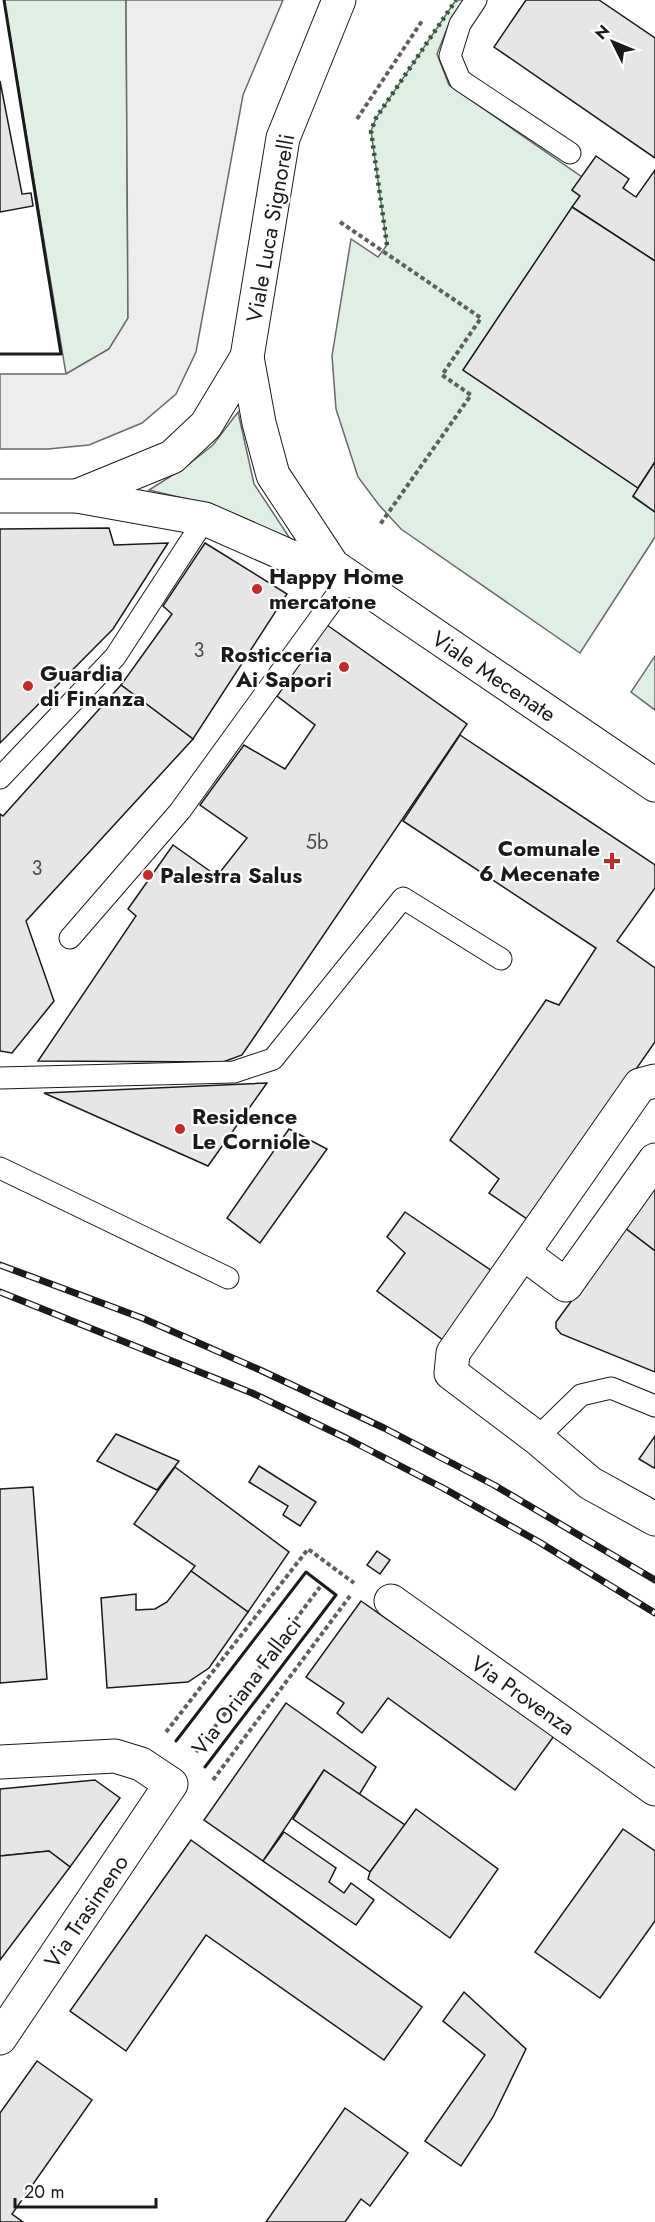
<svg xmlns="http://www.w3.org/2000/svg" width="655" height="2222" font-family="Jost,sans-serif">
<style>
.green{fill:#e0efe3;stroke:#6a6a6a;stroke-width:1.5}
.parking{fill:#ededed;stroke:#6a6a6a;stroke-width:1.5}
.building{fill:#e6e6e6;stroke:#1a1a1a;stroke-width:1.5}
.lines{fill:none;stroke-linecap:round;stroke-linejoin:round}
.lane-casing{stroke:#1a1a1a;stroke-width:23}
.street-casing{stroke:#1a1a1a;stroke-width:35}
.secondary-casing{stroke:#1a1a1a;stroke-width:35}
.path{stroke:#5f5f5f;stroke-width:4;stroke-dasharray:4.5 3;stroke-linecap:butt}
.lane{stroke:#fff;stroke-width:21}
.street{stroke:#fff;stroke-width:33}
.secondary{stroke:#fff;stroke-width:33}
.rail-casing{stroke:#1a1a1a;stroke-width:7}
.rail{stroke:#fff;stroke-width:4.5;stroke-dasharray:14;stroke-linecap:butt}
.hedge{stroke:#2b5a34;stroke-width:4.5;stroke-dasharray:3 4.5;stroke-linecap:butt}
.wall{stroke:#1a1a1a;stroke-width:3}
.poi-dot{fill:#c62828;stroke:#fff;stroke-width:2}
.labels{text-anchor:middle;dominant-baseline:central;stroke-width:4.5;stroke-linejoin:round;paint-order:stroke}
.number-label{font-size:20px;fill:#4d4d4d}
.street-label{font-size:22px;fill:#1a1a1a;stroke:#fff}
.poi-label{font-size:22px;font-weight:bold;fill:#1a1a1a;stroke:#fff;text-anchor:start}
</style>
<rect width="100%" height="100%" fill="#fff"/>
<g class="green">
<polygon points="4,0 126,0 128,319 109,349 66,374"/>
<polygon points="456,0 466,0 448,26 437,54 449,85 582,177 572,190 580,196 463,370 638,488 633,497 655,512 655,537 580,653 401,529 379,505 358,477 336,409 332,356 351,239 378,257 387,245 371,131 376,118"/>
<polygon points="238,412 254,484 291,540 212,505 149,490 184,468 213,445"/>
<polygon points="655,656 655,710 631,692"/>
</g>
<polygon class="parking" points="126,0 283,0 243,95 196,352 176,394 142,423 89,445 48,449 0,449 0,374 66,374 109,349 128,318"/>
<g class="building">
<polygon points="526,0 599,0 655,38 655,158 494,47"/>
<polygon points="0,81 22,194 31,193 33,206 0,212"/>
<polygon points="596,156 629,179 623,188 636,197 655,170 655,261 572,207 580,196 572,190"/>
<polygon points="572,207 655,261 655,462 638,488 463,370"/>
<polygon points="655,462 655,512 633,496"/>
<polygon points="109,528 114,545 168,543 113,629 0,743 0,529"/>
<polygon points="205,543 287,594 193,739 121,685 172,614 163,606"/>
<polygon points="327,625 467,724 242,1055 223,1062 38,1061 136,916 128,909 173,845 217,876 247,838 200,805 244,745 285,769 315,725 277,696"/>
<polygon points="121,685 193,739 26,921 54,1001 12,1053 0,1051 0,814 3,816"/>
<polygon points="460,735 655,865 655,888 617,941 655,968 655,1042 530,1221 489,1193 499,1179 450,1140 546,1000 559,1005 596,948 403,821"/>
<polygon points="267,1083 208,1166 44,1093"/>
<polygon points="289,1129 327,1149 260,1243 227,1218"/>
<polygon points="655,1187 655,1251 625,1228"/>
<polygon points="405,1212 492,1271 443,1340 377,1291 405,1253 387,1237"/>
<polygon points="625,1228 655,1251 655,1372 561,1334 556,1328 556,1322"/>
<polygon points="116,1434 179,1461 157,1490 97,1461"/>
<polygon points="655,1436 655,1466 654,1468 639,1459"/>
<polygon points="259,1466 316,1502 300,1526 283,1515 288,1506 249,1482"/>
<polygon points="175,1467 289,1552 248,1612 191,1571 195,1566 134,1524"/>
<polygon points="33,1487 47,1679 0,1683 0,1489"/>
<polygon points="377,1551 390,1560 380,1574 367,1565"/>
<polygon points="191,1571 248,1612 209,1668 188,1682 107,1688 101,1598 136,1594 136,1610 155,1609 167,1602"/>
<polygon points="361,1601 554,1736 515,1790 388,1698 362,1733 337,1713 344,1703 306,1677"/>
<polygon points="286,1703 376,1767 359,1795 324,1770 263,1861 204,1820"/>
<polygon points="324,1770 405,1825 370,1872 293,1819"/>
<polygon points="95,1780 120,1798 70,1867 49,1851 0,1856 0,1789"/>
<polygon points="416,1809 498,1869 450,1938 368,1879 370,1872"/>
<polygon points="623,1829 655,1851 655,1921 600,1998 535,1952"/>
<polygon points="284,1832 336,1868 329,1882 344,1893 351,1883 374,1900 356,1925 263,1861"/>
<polygon points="191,1840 422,2007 384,2060 206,1935 126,2051 70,2011"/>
<polygon points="49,1851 70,1867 0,1960 0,1856"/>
<polygon points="464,1992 526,2049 493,2117 461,2166 425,2141 485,2055 443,2021"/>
<polygon points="37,2061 92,2100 12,2214 23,2222 0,2222 0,2113"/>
<polygon points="345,2108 408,2153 370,2206 361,2199 345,2222 266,2222"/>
</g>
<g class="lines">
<g class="lane-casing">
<g id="lane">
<polyline points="476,0 460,24 450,56 460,80 570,153"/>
<polyline points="0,778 115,657 205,519"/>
<polyline points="70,938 180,811 349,578"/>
<polyline points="0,1078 234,1072 273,1059 403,898 501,959"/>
<polyline points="0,1168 228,1278"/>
<polyline points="537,1438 581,1395 611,1388 655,1406"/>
</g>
</g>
<g class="street-casing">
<g id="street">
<polyline points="655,1081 640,1085 453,1353 451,1373 537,1438 590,1483 655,1519"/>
<polyline points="523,1253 566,1285 655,1160"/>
<polyline points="391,1601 655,1789"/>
<polyline points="0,1762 115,1756 141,1764 171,1784 0,2038"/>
</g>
</g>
<g class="secondary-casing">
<g id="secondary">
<polyline points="339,0 283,138 247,357 259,423 273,475 333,566 655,785"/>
<polyline points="0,496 77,496 205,519 289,556 333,566"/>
<polyline points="77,496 172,457 206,425 247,357"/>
</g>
</g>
<g class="path">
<polyline points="357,119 422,21"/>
<polyline points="340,222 481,318 442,375 471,395 379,526"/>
<polyline points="166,1732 308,1549 354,1583"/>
<polyline points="196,1752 320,1587"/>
<polyline points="213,1780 350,1596"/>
</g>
<use href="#lane" class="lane"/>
<use href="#street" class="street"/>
<use href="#secondary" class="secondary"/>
<g class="rail-casing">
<g id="rail">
<polyline points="0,1265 142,1318 260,1370 384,1428 494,1485 655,1580"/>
<polyline points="0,1292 252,1393 346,1438 443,1488 539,1542 655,1613"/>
</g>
</g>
<use href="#rail" class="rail"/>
<polyline class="hedge" points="387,245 371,131 376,118 456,0"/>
<g class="wall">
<polyline points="0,354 61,354 4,0"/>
<polyline points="176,1741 306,1572 336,1595 205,1767"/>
</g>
</g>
<g class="poi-dot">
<circle cx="257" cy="589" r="6"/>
<circle cx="344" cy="667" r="6"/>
<circle cx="28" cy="686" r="6"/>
<path d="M609 852h6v6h6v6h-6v6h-6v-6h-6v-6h6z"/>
<circle cx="148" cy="875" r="6"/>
<circle cx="180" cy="1129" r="6"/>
</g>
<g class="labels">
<g class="number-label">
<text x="199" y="650">3</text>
<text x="317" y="842">5b</text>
<text x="37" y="868">3</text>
</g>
<g class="street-label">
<text transform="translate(270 228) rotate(-80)">Viale Luca Signorelli</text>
<text transform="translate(494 676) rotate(34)">Viale Mecenate</text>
<text transform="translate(246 1686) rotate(-53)">Via Oriana Fallaci</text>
<text transform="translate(523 1695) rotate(35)">Via Provenza</text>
<text transform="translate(86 1911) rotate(-56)">Via Trasimeno</text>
</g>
<g class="poi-label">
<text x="269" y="576">Happy Home<tspan x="269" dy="25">mercatone</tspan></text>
<text x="332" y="654" text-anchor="end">Rosticceria<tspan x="332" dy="25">Ai Sapori</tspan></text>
<text x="40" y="673">Guardia<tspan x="40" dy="25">di Finanza</tspan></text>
<text x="600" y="848" text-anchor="end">Comunale<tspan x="600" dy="25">6 Mecenate</tspan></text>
<text x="160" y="875">Palestra Salus</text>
<text x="192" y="1116">Residence<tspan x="192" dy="25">Le Corniole</tspan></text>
</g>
</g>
<g transform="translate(613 42) rotate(313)" stroke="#ffffff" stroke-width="4.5" paint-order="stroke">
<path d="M0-4.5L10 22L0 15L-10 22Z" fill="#1a1a1a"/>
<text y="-9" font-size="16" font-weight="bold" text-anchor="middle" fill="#1a1a1a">N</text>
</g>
<path d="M15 2198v9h141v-9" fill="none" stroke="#1a1a1a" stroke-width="3"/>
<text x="24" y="2198" font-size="18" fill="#1a1a1a" stroke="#ffffff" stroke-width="4.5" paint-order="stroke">20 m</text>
</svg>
